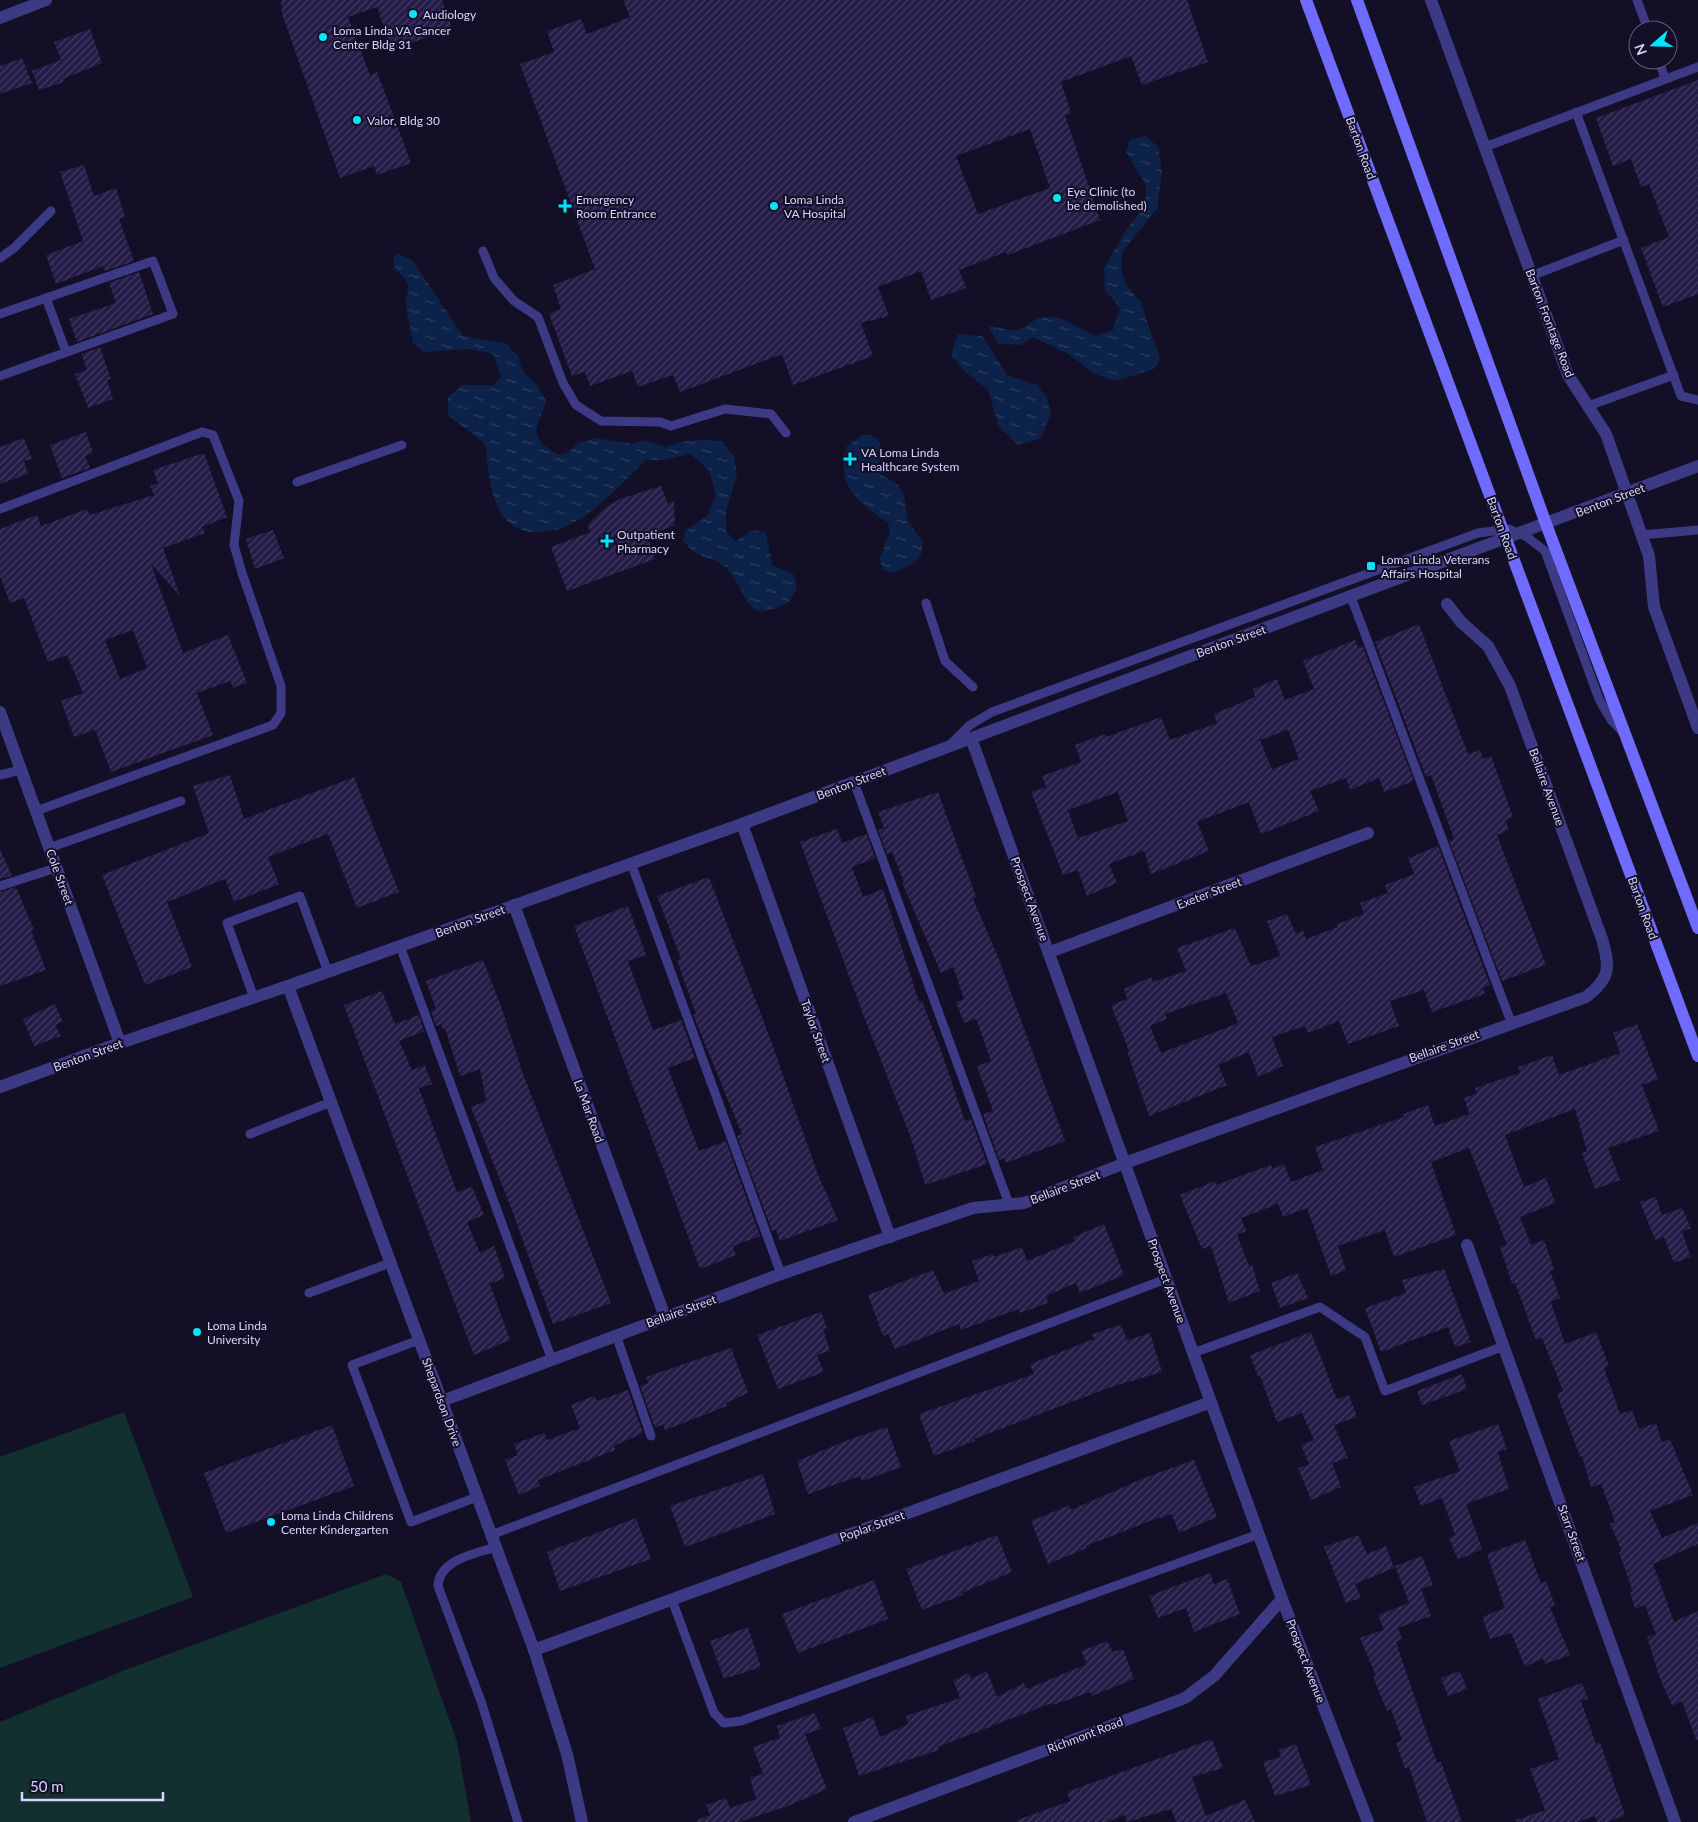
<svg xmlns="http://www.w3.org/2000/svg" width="1698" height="1822" font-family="Lato,sans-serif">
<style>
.green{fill:#12302f}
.water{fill:url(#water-ripples)}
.building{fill:url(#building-hatch);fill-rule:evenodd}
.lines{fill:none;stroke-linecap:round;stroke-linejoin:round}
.service{stroke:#3d3a85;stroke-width:9}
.minor{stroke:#3d3a85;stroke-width:12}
.tertiary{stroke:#3d3a85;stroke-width:12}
.secondary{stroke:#6f6bff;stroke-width:12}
.poi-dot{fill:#00e5ff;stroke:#130f26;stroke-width:2}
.labels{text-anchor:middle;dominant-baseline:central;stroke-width:4;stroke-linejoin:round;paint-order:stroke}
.poi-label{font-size:12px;fill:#d9d4ff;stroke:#130f26;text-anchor:start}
.street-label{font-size:12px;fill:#d9d4ff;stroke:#130f26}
</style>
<defs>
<pattern id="water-ripples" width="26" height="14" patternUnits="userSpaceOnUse" patternTransform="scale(1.25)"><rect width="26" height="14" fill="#0c2248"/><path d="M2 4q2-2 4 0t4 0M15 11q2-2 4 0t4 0" fill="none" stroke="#2f4163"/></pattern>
<pattern id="building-hatch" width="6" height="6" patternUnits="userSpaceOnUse" patternTransform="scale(1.25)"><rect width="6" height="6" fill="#241b47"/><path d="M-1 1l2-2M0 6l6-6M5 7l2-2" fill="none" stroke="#433b63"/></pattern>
</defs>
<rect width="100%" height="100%" fill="#130f26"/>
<g class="green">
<polygon points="124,1412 193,1597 0,1668 0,1457"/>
<polygon points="386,1574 401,1582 457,1742 471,1822 0,1822 0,1722 125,1670"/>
</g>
<g class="water">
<polygon points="1146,136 1158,147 1162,172 1157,209 1122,252 1121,269 1127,286 1140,301 1160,358 1154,369 1116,381 1095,374 1068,354 1033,337 1021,345 998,344 988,326 1017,331 1040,317 1060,318 1096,336 1113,330 1120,308 1105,290 1104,268 1128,227 1145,207 1146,185 1126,152 1130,140"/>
<path d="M397 253 413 261 463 336 505 343 518 356 523 372 537 385 546 401 536 430 541 444 559 455 569 452 578 443 595 438 633 444 643 440 665 447 684 441 709 440 722 442 734 456 737 474 726 511V532L736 541 753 530 766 533 772 565 794 575 797 588 789 602C741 627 751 593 725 567 718 559 703 558 694 552 690 549 687 544 683 541L685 531 707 516 716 496 709 470 690 454 664 460H646C612 491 580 536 530 532 518 531 505 522 500 511 489 491 488 466 485 444L448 415V397L463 385H494L501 377 493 354 470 349 424 352 413 343 405 303 409 287 404 277 395 269 393 257Z"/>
<polygon points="958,334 982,336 1007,375 1037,385 1047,398 1051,414 1040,439 1018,445 999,427 988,390 962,369 951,354"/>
<path d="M862 435H870L878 439 881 445 877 472 898 485 904 495 908 522 922 540C925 563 909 566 891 573L884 570 879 560 890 532 888 523C858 502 835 486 847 446Z"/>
</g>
<g class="building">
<polygon points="281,0 442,0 452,28 392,50 377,7 348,17 370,75 377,72 411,163 377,175 374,166 340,178 282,14"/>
<path d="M623 0H1187L1208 62 1142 85 1131 56 1061 82 1071 113 1065 115 1100 220 1008 255 1006 252 959 270 966 288 931 300 921 271 878 287 889 316 861 323 873 356 793 385 782 354 680 392 673 375 638 387 632 371 590 386 585 372 572 376 549 314 561 309 553 285 595 269 520 64 554 52 547 31 581 19 587 34 630 17ZM1030 129 1050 188 978 214 956 156Z"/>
<polygon points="90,29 102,63 63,79 64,82 39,90 32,71 61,60 54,42"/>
<polygon points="22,58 32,83 0,94 0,66"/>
<polygon points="1698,80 1698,294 1663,307 1641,248 1669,237 1649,184 1641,187 1631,159 1613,166 1596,118"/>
<polygon points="84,165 94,196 116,188 125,217 119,219 134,261 105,271 103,266 56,284 46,255 83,241 60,172"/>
<polygon points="139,272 153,314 77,342 69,319 116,303 109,283"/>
<polygon points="100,347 111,379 107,380 113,399 88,408 75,374 87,370 81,354"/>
<polygon points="86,432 93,453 85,456 90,468 62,478 50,445"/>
<polygon points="24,438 32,459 24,461 28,474 0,484 0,447"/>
<path d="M204 453 227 517 202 527 205 533 163 548 180 596 151 564 183 653 228 635 247 683 233 688 230 681 197 693 213 735 111 772 95 730 74 737 61 701 83 693 67 655 48 662 24 598 10 603 0 576V529L37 515 41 526 87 509 90 515 154 495 150 486 158 483 153 470ZM133 630 147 668 120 679 105 640Z"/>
<polygon points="661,486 668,504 674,501 675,525 647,536 655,559 567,591 551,547 590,532 588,524 606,507 620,499"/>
<polygon points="273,530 284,558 255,569 246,539"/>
<polygon points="1419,624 1468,754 1480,750 1483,759 1491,756 1513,817 1505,820 1509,830 1497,835 1546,965 1502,981 1449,841 1454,839 1431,775 1426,777 1375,642"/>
<path d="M1355 640 1358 648 1363 647 1414 781 1384 792 1379 778 1350 790 1346 778 1310 791 1319 811 1261 834 1249 802 1197 822 1209 851 1151 874 1144 851 1109 864 1117 883 1087 896 1078 870 1063 875 1031 792 1046 787 1042 776 1081 762 1075 745 1105 734 1106 737 1161 717 1170 740 1217 723 1214 714 1255 697 1253 689 1277 679 1285 700 1314 689 1303 661ZM1288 730 1299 759 1272 769 1260 740ZM1118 792 1128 821 1078 838 1068 810Z"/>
<polygon points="230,775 244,819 354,777 399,892 357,908 328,834 268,857 279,884 234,902 225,879 167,902 192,967 145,985 102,875 209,833 193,786"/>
<polygon points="938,792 976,897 973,899 998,957 1065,1141 1006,1163 1004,1158 999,1160 983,1114 993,1111 977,1066 991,1061 976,1019 964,1023 956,1002 964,999 953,967 941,973 902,883 904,882 892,852 887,854 878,830 884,828 878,812"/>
<polygon points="837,829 842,843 867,834 875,858 852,867 863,897 883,889 919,1002 922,1001 940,1048 965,1121 971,1119 987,1164 925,1185 911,1138 863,1014 800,842"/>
<path d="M1438 846 1490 985 1483 988 1485 994 1432 1012 1424 990 1390 1001 1399 1026 1348 1044 1339 1021 1308 1033 1305 1026 1272 1037 1283 1066 1258 1077 1249 1052 1218 1065 1227 1085 1149 1116 1127 1051H1129L1111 1005 1127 999 1124 989 1151 977 1153 982 1186 971 1177 948 1235 928 1251 966 1280 956 1267 921 1287 914 1296 934 1303 931 1306 939 1338 927 1337 924 1364 914 1360 903 1388 893 1385 885 1414 874 1408 858ZM1226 993 1238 1023 1161 1053 1150 1026 1167 1019 1165 1014Z"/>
<polygon points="0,849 12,876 0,879"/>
<polygon points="709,877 771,1041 817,1172 838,1220 780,1241 776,1230 772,1231 737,1136 742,1134 693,1015 696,1014 677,960 681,959 657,896"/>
<polygon points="16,887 34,930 31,931 46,970 0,986 0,892"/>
<polygon points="628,906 646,955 628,961 653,1030 681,1020 695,1058 668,1068 699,1151 726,1141 760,1236 733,1246 736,1255 700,1269 574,926"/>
<polygon points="483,960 501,1006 522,1071 611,1303 553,1324 510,1205 471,1107 486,1101 480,1069 460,1076 445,1028 443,1029 441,1024 436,1026 431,1011 436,1009 426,981"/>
<polygon points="382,991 395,1024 419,1015 424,1031 399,1041 412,1070 425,1065 432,1084 419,1088 457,1192 472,1187 484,1215 467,1222 480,1253 494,1246 505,1278 490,1284 510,1340 474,1355 344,1005"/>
<polygon points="55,1004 63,1022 55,1025 61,1036 34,1046 23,1019"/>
<polygon points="1637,1024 1658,1079 1642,1085 1659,1131 1608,1148 1620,1180 1595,1189 1582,1153 1587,1151 1575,1109 1505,1135 1524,1187 1546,1178 1555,1203 1520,1217 1531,1245 1544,1240 1554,1269 1550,1271 1560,1298 1551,1302 1565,1344 1596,1332 1609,1366 1604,1368 1620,1414 1632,1410 1639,1429 1656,1423 1662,1442 1670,1439 1693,1495 1650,1511 1662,1538 1698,1523 1698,1544 1653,1564 1674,1622 1698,1611 1698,1740 1696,1740 1682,1701 1672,1706 1659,1676 1647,1637 1656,1634 1645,1605 1635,1609 1630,1592 1633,1592 1619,1552 1622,1551 1610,1524 1615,1522 1601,1484 1591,1487 1582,1456 1580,1457 1557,1394 1563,1391 1542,1338 1536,1340 1515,1283 1512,1284 1500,1247 1507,1245 1469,1148 1431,1162 1456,1235 1394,1257 1385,1230 1338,1246 1346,1270 1331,1276 1307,1208 1283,1217 1278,1204 1241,1218 1246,1231 1237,1235 1249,1266 1252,1264 1260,1291 1229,1303 1211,1246 1202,1249 1180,1195 1215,1181 1216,1185 1271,1165 1272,1169 1284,1164 1291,1182 1323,1170 1315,1147 1404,1117 1403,1114 1428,1105 1435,1126 1469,1114 1464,1098 1477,1093 1475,1088 1520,1073 1518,1067 1552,1055 1559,1075 1620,1053 1613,1033"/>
<polygon points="1656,1197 1662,1215 1682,1208 1691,1228 1682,1232 1691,1257 1674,1263 1664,1237 1655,1240 1640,1202"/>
<polygon points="1104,1224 1124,1275 1080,1293 1076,1283 1046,1296 1048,1303 1020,1313 1019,1309 961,1330 959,1324 895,1349 888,1334 883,1336 868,1295 933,1270 944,1294 979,1281 972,1261 993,1254 994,1257 1022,1247 1027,1261 1075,1241 1073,1237"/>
<polygon points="1444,1269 1471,1342 1455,1347 1448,1327 1381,1352 1365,1308 1406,1293 1402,1280"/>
<polygon points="1297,1273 1308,1298 1280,1308 1271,1283"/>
<polygon points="821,1312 827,1328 823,1329 830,1351 817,1355 824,1372 778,1389 757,1335"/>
<polygon points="1121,1325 1127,1340 1150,1333 1162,1372 1111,1387 974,1439 975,1441 934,1456 919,1414 1034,1374 1030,1364 1094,1339 1092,1334"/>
<polygon points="1311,1332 1337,1399 1349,1395 1357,1417 1334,1425 1348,1458 1332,1463 1341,1487 1311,1500 1298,1468 1309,1464 1301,1445 1314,1440 1302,1413 1277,1422 1260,1376 1258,1377 1250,1355"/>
<polygon points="731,1348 748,1393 726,1403 727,1406 665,1430 663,1424 655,1428 640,1386 648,1383 646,1377"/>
<polygon points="1462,1374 1467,1389 1422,1405 1417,1391"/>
<polygon points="628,1390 643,1433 614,1446 615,1450 538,1480 540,1486 519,1495 505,1460 518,1455 514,1444 544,1433 547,1440 580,1428 571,1405 594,1396 597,1401"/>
<polygon points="1498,1424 1507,1449 1498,1452 1509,1489 1466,1504 1482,1549 1458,1560 1449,1538 1455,1535 1442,1498 1421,1506 1414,1487 1460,1471 1449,1441"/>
<polygon points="332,1425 354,1486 226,1533 204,1473"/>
<polygon points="887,1427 901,1467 862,1481 860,1476 808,1494 797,1461 848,1440"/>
<polygon points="1194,1460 1217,1517 1179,1533 1172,1514 1161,1518 1160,1517 1086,1546 1087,1548 1048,1564 1031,1521 1070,1505 1071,1510 1144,1478"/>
<polygon points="763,1474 775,1514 685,1547 670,1506"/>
<polygon points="636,1518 651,1559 560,1591 547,1552"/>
<polygon points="997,1535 1012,1572 962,1593 963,1595 922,1610 906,1569"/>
<polygon points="1358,1535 1367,1554 1386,1546 1394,1568 1355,1584 1361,1598 1346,1603 1324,1547"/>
<polygon points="1525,1540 1541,1583 1546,1581 1555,1605 1550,1607 1570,1655 1545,1664 1543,1658 1525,1667 1511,1633 1490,1639 1482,1617 1505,1608 1487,1554"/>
<polygon points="1422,1556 1433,1585 1421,1589 1431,1616 1398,1628 1402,1639 1396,1642 1437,1763 1441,1762 1462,1822 1427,1822 1409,1767 1405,1769 1396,1743 1402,1740 1391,1709 1387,1711 1373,1677 1376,1676 1360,1638 1384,1630 1378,1615 1409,1603 1395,1566"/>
<polygon points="1210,1573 1214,1584 1227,1579 1240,1614 1194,1632 1186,1608 1158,1618 1149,1596"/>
<polygon points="874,1580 888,1619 798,1653 782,1614"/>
<polygon points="748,1627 761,1667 724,1679 710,1641"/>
<polygon points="1107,1641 1113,1652 1123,1649 1134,1679 1092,1696 1090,1692 1053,1705 1052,1703 938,1747 939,1750 859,1776 843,1728 873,1717 880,1737 908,1724 906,1716 960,1698 953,1680 969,1673 971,1679 987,1671 997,1697 1024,1683 1027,1689 1087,1664 1081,1651"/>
<polygon points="1460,1671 1467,1689 1448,1696 1441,1678"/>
<polygon points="1582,1683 1588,1699 1581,1701 1596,1744 1600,1742 1625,1815 1607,1822 1597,1822 1595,1816 1577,1822 1517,1822 1516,1820 1545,1810 1530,1769 1559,1759 1538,1699"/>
<polygon points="815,1713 821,1729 805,1734 827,1789 788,1806 739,1822 698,1822 697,1820 710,1815 706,1805 726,1798 730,1808 756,1799 750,1778 763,1774 753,1747 780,1738 777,1726"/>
<polygon points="1212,1739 1223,1768 1192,1777 1206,1816 1245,1800 1255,1822 1176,1822 1171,1809 1127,1822 1125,1815 1107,1822 1017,1822 1017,1820 1070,1801 1067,1792"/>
<polygon points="1296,1744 1311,1785 1275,1796 1263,1762 1281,1757 1279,1750"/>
</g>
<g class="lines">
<g class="service">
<polyline points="1637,0 1648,30"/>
<polyline points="1659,60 1665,79"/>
<polyline points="1576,112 1681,396 1698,400"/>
<polyline points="1485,147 1698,67"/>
<polyline points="483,251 494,278 514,301 538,317 563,383 576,405 601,421 660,422 671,426 725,409 771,414 786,433"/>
<polyline points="0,258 14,248 51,211"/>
<polyline points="1531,276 1624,240"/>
<polyline points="46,298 66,352"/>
<polyline points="0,314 153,261 173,314 0,376"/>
<polyline points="1588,406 1674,375"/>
<polyline points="297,482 402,445"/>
<polyline points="0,509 202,432 213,435 239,501 234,545 242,573 281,686 281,713 273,725 36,811"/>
<polyline points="1641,535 1698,530"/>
<polyline points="1351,597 1511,1022"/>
<polyline points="926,603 945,661 973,687"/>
<polyline points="951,744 970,725 992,712 1478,533 1509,529 1527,537 1545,551 1599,699 1611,720 1622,731"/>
<polyline points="0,775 21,770"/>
<polyline points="854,782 1009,1204"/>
<polyline points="49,848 181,801"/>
<polyline points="631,863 781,1274"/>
<polyline points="0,886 56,868"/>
<polyline points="400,946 552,1360"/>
<polyline points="254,998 227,923 300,896 328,972"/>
<polyline points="250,1134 331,1102"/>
<polyline points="309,1293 390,1263"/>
<polyline points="616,1335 651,1436"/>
<polyline points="419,1340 352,1365 411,1522 477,1497"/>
<polyline points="1193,1353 1320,1307 1365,1337 1385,1391 1504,1346"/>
<polyline points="491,1535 1166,1279"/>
<path d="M495 1547C476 1554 439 1559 438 1586L482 1704 518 1822"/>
<polyline points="672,1600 714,1713 724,1723 741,1721 1259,1534"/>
</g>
<g class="minor">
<polyline points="1431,0 1568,375 1606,434 1649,556 1654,607 1698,728"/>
<polyline points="0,18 46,0"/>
<polyline points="0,712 120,1043"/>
<polyline points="742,824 890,1237"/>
<polyline points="514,905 665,1317"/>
<polyline points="1050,952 1368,833"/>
<polyline points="0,1087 120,1043 288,986"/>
<polyline points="1467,1245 1675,1822"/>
<path d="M442 1401 781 1274 973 1208 1024 1203 1125 1163 1586 997C1611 978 1610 967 1602 939L1510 686 1488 646 1461 622 1447 604"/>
<polyline points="534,1650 1211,1402"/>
<polyline points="854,1822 1185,1698 1214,1676 1282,1599"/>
</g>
<g class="tertiary">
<polyline points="971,738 1282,1599 1368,1822"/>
<polyline points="582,1822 567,1754 534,1650 288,986 742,824 1698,466"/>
</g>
<g class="secondary">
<polyline points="1306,0 1698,1056"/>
<polyline points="1357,0 1546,524 1698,928"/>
</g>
</g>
<g class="poi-dot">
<circle cx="413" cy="14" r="5"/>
<circle cx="323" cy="37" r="5"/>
<circle cx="357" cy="120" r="5"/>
<circle cx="1057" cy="198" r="5"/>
<path d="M562.5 198.5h5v5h5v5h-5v5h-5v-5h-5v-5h5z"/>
<circle cx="774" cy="206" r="5"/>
<path d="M847.5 451.5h5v5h5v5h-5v5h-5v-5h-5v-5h5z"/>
<path d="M604.5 533.5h5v5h5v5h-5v5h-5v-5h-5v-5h5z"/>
<rect x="1366" y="561" width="10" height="10" rx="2.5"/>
<circle cx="197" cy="1332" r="5"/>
<circle cx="271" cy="1522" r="5"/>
</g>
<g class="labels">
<g class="poi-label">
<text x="423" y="14">Audiology</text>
<text x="333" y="30">Loma Linda VA Cancer<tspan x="333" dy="14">Center Bldg 31</tspan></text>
<text x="367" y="120">Valor, Bldg 30</text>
<text x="1067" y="191">Eye Clinic (to<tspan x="1067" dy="14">be demolished)</tspan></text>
<text x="576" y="199">Emergency<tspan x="576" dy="14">Room Entrance</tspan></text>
<text x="784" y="199">Loma Linda<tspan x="784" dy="14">VA Hospital</tspan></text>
<text x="861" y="452">VA Loma Linda<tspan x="861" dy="14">Healthcare System</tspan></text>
<text x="617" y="534">Outpatient<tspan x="617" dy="14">Pharmacy</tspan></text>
<text x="1381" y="559">Loma Linda Veterans<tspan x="1381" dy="14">Affairs Hospital</tspan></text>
<text x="207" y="1325">Loma Linda<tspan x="207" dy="14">University</tspan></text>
<text x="281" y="1515">Loma Linda Childrens<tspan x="281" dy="14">Center Kindergarten</tspan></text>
</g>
<g class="street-label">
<text transform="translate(1361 148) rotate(70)">Barton Road</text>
<text transform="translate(1550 323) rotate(69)">Barton Frontage Road</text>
<text transform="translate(1610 500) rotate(-21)">Benton Street</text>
<text transform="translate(1502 528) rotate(70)">Barton Road</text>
<text transform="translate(1231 641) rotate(-20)">Benton Street</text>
<text transform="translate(851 783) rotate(-21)">Benton Street</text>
<text transform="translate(1547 787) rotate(70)">Bellaire Avenue</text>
<text transform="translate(60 877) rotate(70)">Cole Street</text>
<text transform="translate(1209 893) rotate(-21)">Exeter Street</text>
<text transform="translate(1030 899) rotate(70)">Prospect Avenue</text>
<text transform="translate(1643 908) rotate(70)">Barton Road</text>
<text transform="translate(470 921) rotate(-20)">Benton Street</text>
<text transform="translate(816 1031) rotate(70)">Taylor Street</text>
<text transform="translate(1444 1046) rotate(-20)">Bellaire Street</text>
<text transform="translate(88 1055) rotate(-20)">Benton Street</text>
<text transform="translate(589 1111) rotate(70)">La Mar Road</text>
<text transform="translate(1065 1187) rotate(-21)">Bellaire Street</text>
<text transform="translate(1167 1281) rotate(70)">Prospect Avenue</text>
<text transform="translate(681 1311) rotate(-20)">Bellaire Street</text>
<text transform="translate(442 1402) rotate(70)">Shepardson Drive</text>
<text transform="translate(872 1526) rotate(-20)">Poplar Street</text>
<text transform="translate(1572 1533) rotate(70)">Starr Street</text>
<text transform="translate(1306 1661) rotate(69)">Prospect Avenue</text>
<text transform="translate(1085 1735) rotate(-21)">Richmont Road</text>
</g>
</g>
<g transform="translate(1653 45) rotate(250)"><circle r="24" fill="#130f26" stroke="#625e7d"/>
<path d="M0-4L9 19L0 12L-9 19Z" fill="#00e5ff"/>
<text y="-8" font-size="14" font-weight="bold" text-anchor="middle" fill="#d9d4ff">N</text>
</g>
<path d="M22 1792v8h141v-8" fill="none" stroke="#d9d4ff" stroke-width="2.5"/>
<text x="30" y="1792" font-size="15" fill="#d9d4ff" stroke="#130f26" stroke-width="4" paint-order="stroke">50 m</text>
</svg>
